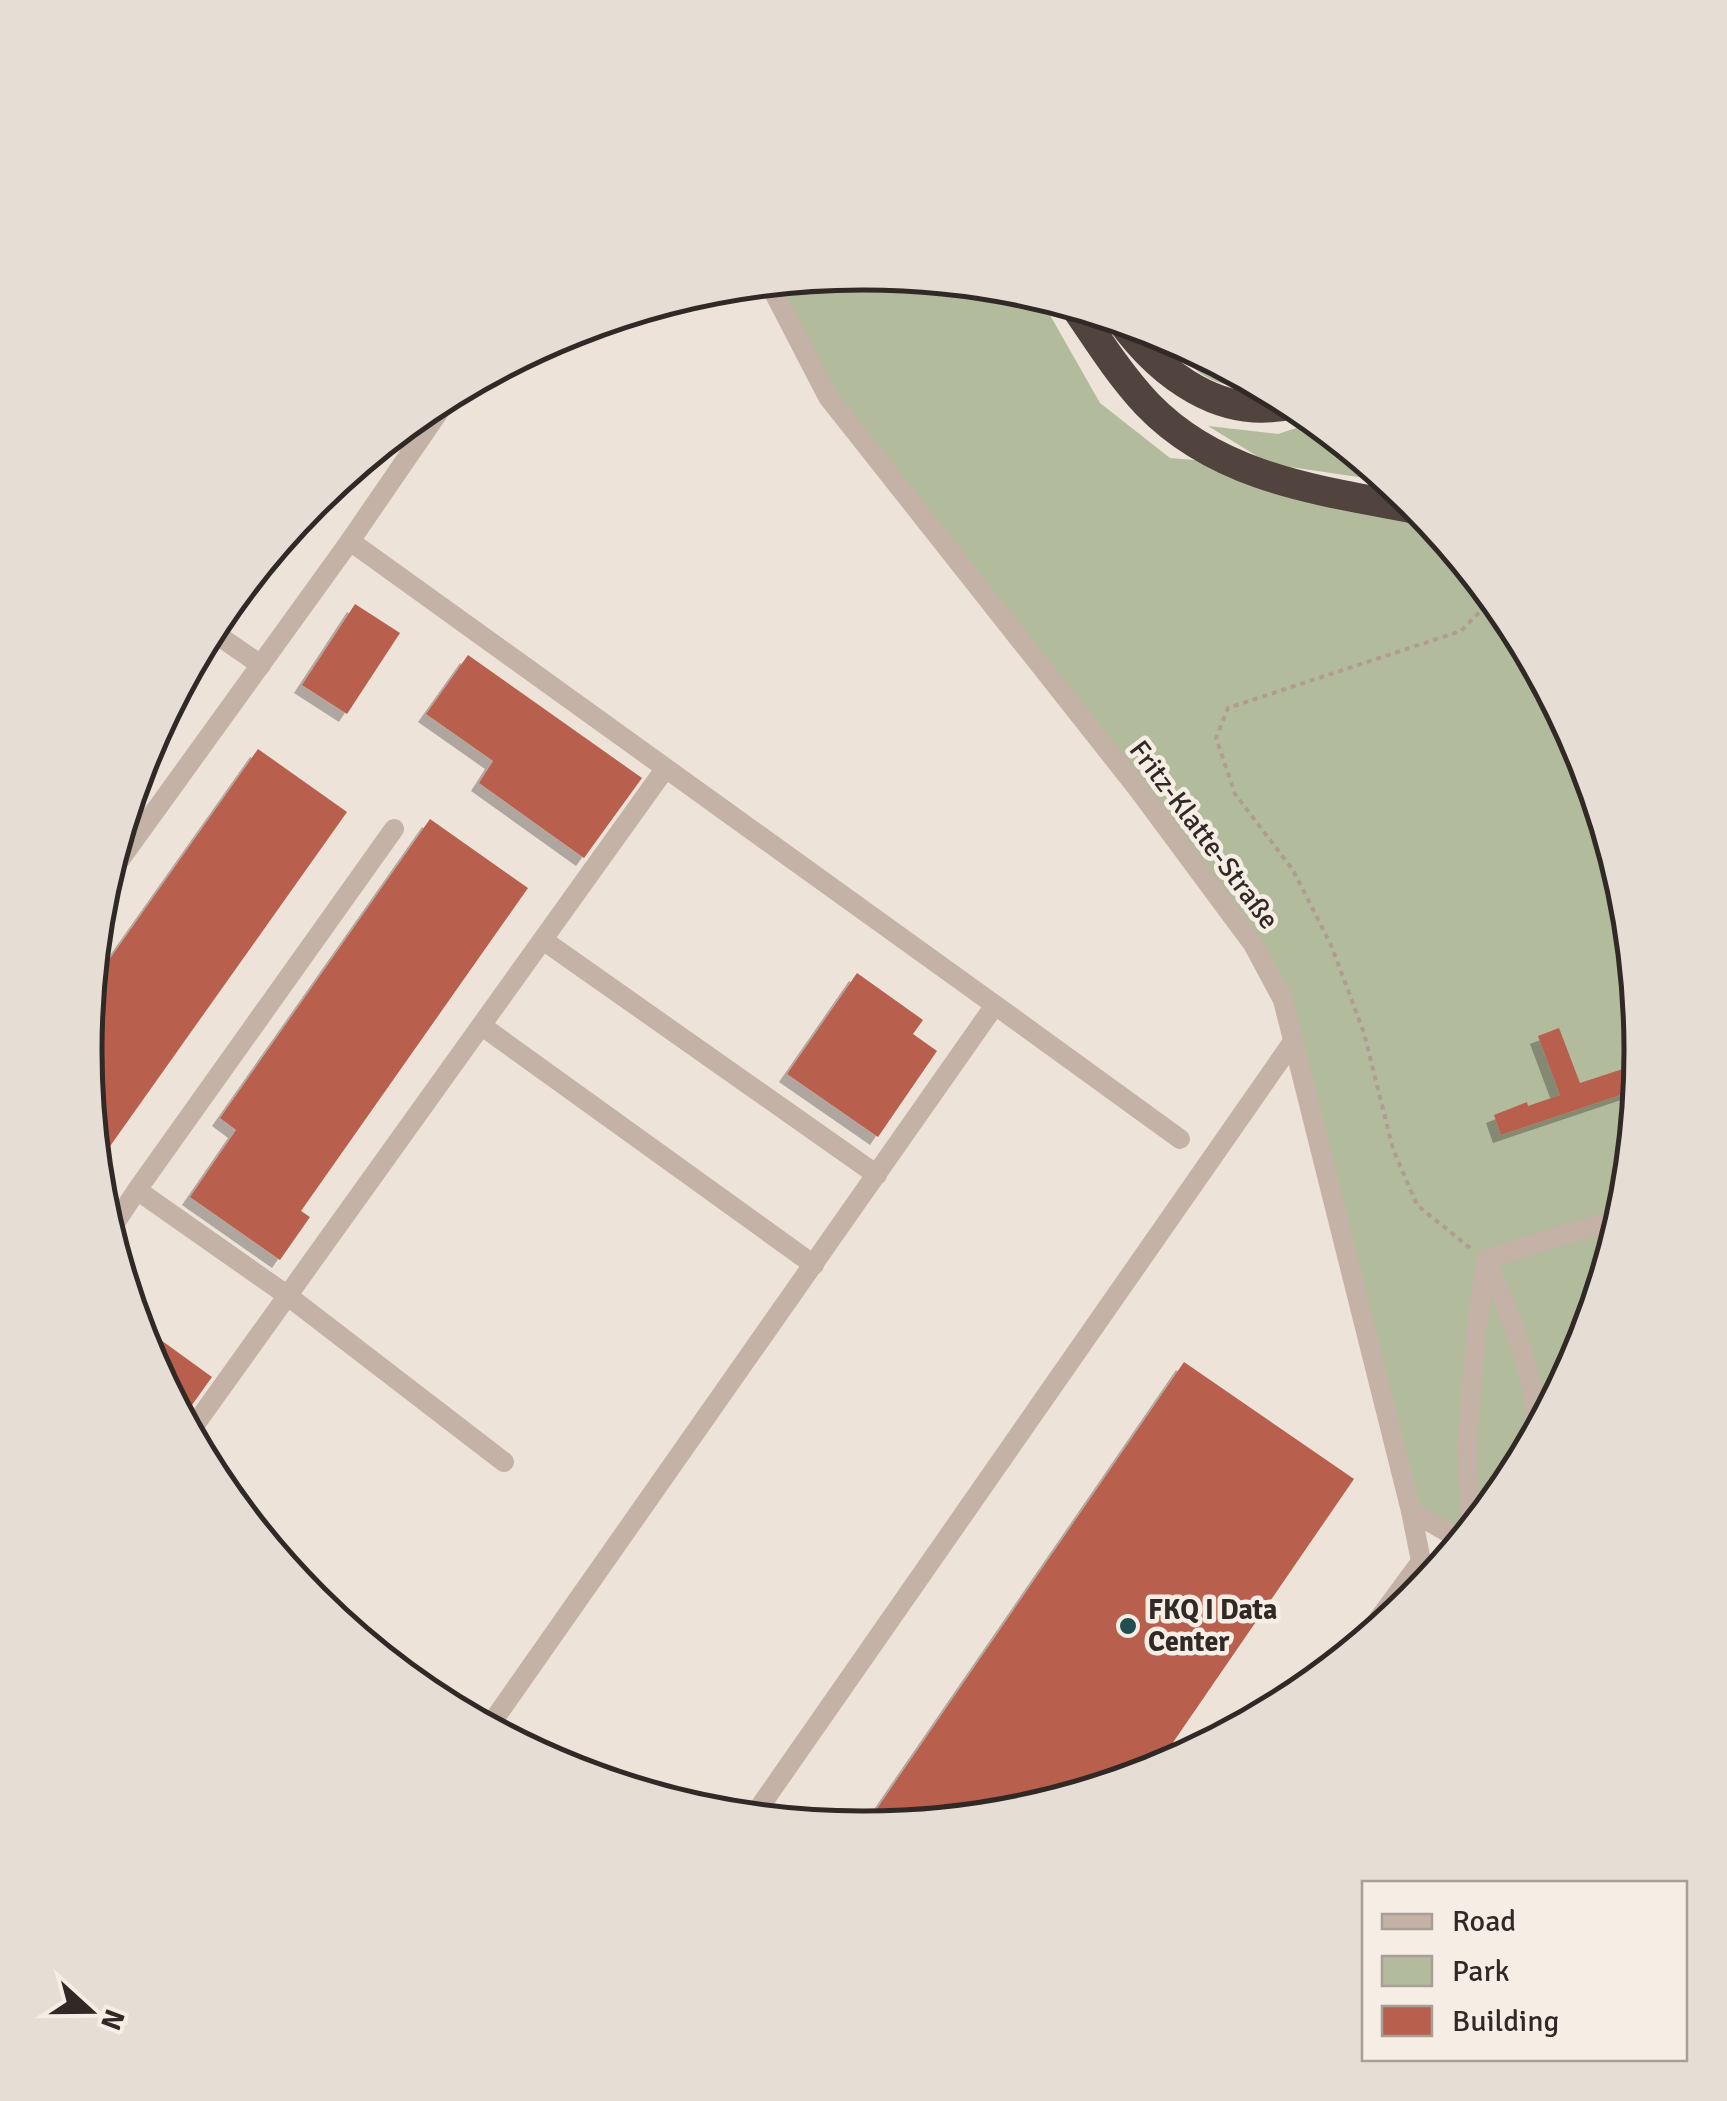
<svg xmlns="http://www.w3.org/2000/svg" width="1727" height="2101" font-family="Signika,sans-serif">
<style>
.green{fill:#b2bb9b}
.building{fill:#b8604d;filter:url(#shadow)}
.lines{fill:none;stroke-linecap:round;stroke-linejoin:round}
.path{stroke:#b09c91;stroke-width:4;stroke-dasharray:5 5;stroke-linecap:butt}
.minor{stroke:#c4b2a6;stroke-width:20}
.highway{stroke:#51433e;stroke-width:30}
.poi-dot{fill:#214e4e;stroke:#f6ede4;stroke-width:4}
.labels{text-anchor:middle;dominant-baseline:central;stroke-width:9;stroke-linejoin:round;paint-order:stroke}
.street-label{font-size:28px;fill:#312926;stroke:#f6ede4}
.poi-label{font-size:28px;font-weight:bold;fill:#312926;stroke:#f6ede4;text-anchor:start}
.rim{fill:none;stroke:#312926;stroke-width:5}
</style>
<defs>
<filter id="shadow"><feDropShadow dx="-8" dy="8" stdDeviation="0" flood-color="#0004"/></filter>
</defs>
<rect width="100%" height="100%" fill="#eee3d9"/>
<g class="green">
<polygon points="864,272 1016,287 1038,294 1100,403 1170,458 1231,463 1422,510 1511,618 1583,753 1627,899 1642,1051 1627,1203 1583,1349 1510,1483 1463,1541 1411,1511 1292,1043 1253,945 828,397 768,281"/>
<path d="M1160 331 1272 391C1207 385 1202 381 1160 331Z"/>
<polygon points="1317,421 1392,482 1270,464 1208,426 1278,434"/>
</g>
<g class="building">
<polygon points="355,604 400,633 347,714 302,685"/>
<polygon points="468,655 642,778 584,858 479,783 493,761 426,714"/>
<polygon points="258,749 347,812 96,1166 85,1050 92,984"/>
<polygon points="430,819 528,888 301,1211 310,1217 280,1260 190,1197 236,1130 220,1118"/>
<polygon points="857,973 923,1020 913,1034 937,1051 878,1137 787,1074"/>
<polygon points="1559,1028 1580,1083 1641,1063 1638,1089 1501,1135 1494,1115 1527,1102 1528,1106 1560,1095 1538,1036"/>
<polygon points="136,1322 212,1377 182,1419 144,1348"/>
<polygon points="1184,1362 1354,1479 1152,1773 1015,1814 899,1826 876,1810"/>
</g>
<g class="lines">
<polyline class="path" points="1470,1248 1417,1205 1393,1149 1364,1033 1331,945 1293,870 1235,794 1216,738 1228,708 1461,631 1494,597"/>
<g class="minor">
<polyline points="768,281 828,397 1138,789 1253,944 1283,1000 1411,1511"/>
<polyline points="350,541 995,1005 488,1728"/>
<polyline points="210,630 261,665"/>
<polyline points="106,879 350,541 453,391"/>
<polyline points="543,940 877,1175"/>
<polyline points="995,1005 1180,1139"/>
<polyline points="482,1026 814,1265"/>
<polyline points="137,1190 394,829"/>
<polyline points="109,1232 137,1190 288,1296 504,1462"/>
<polyline points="1486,1259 1623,1217"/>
<path d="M1487 1261C1510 1316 1539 1378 1535 1439"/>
<polyline points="189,1433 665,769"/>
<polyline points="1471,1531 1467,1444 1476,1334 1486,1259"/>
<polyline points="1426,1586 1411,1511 1463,1541"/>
<polyline points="1359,1646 1420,1563"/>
<polyline points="752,1818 1292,1043"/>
</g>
<g class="highway">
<path d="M1074 305C1097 339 1119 374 1147 404 1220 480 1324 491 1422 510"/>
<path d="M1120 319C1160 375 1223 423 1296 403"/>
</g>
</g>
<circle class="poi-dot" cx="1128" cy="1626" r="10"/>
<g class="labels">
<g class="street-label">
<text transform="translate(1204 835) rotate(53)">Fritz-Klatte-Straße</text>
</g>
<g class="poi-label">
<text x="1148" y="1610">FKQ I Data<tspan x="1148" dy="32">Center</tspan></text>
</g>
</g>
<path d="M0 0H1727V2101H0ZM862 290H864A760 760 0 0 1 1624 1050V1051A760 760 0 0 1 864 1811H862A760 760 0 0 1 102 1051V1050A760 760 0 0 1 862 290Z" fill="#e6ddd5" fill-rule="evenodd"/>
<path class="rim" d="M862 290H864A760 760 0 0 1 1624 1050V1051A760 760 0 0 1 864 1811H862A760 760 0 0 1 102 1051V1050A760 760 0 0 1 862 290Z"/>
<rect x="1362" y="1881" width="325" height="180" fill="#f6ede4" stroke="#a79f98" stroke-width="2.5"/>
<rect x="1382" y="1914" width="50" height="15" fill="#c4b2a6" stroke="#a79f98" stroke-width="2.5"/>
<text x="1452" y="1931" font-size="30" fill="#312926">Road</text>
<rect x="1382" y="1956" width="50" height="30" fill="#b2bb9b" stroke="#a79f98" stroke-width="2.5"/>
<text x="1452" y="1981" font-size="30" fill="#312926">Park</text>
<rect x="1382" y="2006" width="50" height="30" fill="#b8604d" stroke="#a79f98" stroke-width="2.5"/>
<text x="1452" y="2031" font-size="30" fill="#312926">Building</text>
<g transform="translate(90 2011) rotate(111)" stroke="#f6ede4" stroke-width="8" paint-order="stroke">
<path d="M0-8L18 38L0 25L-18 38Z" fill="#312926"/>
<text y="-15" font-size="28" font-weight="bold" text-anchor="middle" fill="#312926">N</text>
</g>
</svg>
